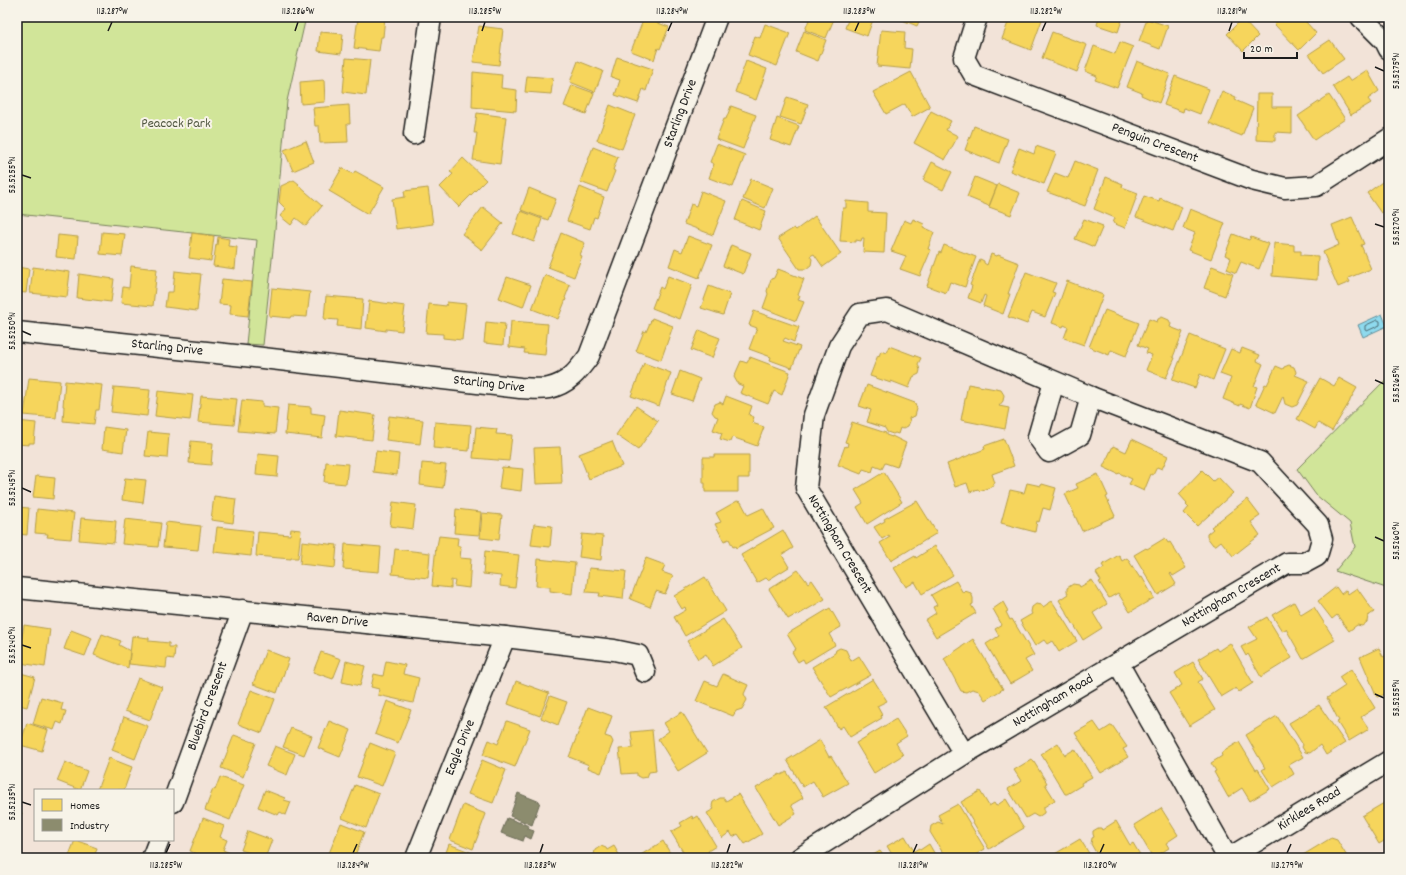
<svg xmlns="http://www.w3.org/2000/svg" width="1406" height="875" font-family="Dekko,sans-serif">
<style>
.green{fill:#d1e599;stroke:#76805a}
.water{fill:#8edaee;stroke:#608e9a}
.homes{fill:#f6d55c;stroke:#b59e49}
.industry{fill:#8c8c6e;stroke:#6a6a55}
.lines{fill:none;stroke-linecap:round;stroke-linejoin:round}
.shore{stroke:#4a6870;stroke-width:1}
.minor-casing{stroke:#1c1c1c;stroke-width:23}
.minor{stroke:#f7f3e8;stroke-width:20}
.ticks{fill:none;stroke:#1c1c1c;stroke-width:1.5}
.labels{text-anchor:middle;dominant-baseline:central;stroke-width:4;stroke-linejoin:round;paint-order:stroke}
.street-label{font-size:14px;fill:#1c1c1c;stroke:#f7f3e8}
.park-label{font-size:14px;fill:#525842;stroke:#f7f3e8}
.neatline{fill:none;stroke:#1c1c1c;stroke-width:1.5}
.ticks-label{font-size:10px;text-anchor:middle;fill:#1c1c1c}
</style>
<rect width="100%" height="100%" fill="#f2e3d8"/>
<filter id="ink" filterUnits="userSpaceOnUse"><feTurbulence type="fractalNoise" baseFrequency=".025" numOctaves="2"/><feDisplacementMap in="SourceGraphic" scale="8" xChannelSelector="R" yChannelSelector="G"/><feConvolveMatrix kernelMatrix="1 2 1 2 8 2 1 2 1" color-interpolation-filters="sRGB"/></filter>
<g filter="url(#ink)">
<g class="green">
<polygon points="17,17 306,17 287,101 274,240 263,345 246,344 257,240 17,214"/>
<polygon points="1389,376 1389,589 1335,571 1355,547 1350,523 1316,495 1297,469"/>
</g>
<polygon class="water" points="1382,314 1387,326 1363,337 1358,325"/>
<g class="homes">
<polygon points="358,17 385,17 383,37 381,37 379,51 354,48"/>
<polygon points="657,17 673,17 671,22"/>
<polygon points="810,17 830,17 834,19 826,38 805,30"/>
<polygon points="849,17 874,17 867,36 845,28"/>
<polygon points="895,17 921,17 917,26"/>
<polygon points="1015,17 1043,17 1031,50 1002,39 1009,20 1013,22"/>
<polygon points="1099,17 1123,17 1118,32 1097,25"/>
<polygon points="1281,17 1304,17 1307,21 1306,22 1316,33 1299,50 1274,24"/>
<polygon points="644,18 669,27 660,49 658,48 654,60 631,51"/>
<polygon points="1147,19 1168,26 1160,49 1139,41"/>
<polygon points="1242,19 1258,36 1243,51 1227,34"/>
<polygon points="765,24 790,33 777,66 748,55 755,36 760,38"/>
<polygon points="479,26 503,29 499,65 473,62"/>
<polygon points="881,30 905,32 904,48 912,49 910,69 877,66"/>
<polygon points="804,31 826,40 818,61 796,52"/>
<polygon points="320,32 343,34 341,54 318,51"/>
<polygon points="1052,32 1087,45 1077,72 1042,58"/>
<polygon points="1330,40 1344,59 1323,73 1309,54"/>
<polygon points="1120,42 1133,47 1117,88 1095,80 1097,76 1085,71 1094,46 1115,54"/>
<polygon points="617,57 653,69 646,91 643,89 638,103 615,95 620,80 611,77"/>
<polygon points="346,58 370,60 366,95 343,92"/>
<polygon points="578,61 603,71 595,92 570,82"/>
<polygon points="746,61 767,69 756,100 735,92"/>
<polygon points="1137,61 1170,74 1159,103 1141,95 1142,93 1127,87"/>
<polygon points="1367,70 1379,91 1368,99 1371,103 1351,115 1333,86 1347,77 1350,81"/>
<polygon points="473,72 502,75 501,88 517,90 516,111 472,107"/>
<polygon points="911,72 930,107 912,117 905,104 886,114 873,92"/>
<polygon points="527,76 553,78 551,94 525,92"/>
<polygon points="1175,76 1209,89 1200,114 1184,108 1183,112 1164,105"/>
<polygon points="324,80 325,102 301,104 300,82"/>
<polygon points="572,85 594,93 586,114 564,106"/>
<polygon points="1222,91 1236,97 1235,100 1253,108 1242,136 1209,123"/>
<polygon points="1257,94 1272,94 1272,107 1292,107 1292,133 1275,132 1275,141 1256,140"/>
<polygon points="1329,95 1345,119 1314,140 1298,116"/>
<polygon points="787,97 808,104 801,124 780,117"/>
<polygon points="349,105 350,124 347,124 348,142 320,143 319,126 315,126 313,108"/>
<polygon points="610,105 635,115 622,149 597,140"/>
<polygon points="731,106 756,115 743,149 716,139 724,119 726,119"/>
<polygon points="931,111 951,121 946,130 958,136 945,160 914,143"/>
<polygon points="477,113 506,117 500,164 473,160 477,133 474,133"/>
<polygon points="777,118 799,126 791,147 770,140"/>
<polygon points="974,126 1008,139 999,163 965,150"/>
<polygon points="306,141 314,162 293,171 284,150"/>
<polygon points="717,144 745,155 733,187 709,178 714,164 710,162"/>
<polygon points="1036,146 1056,153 1044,184 1010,171 1019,148 1034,154"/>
<polygon points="593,147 618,157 613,170 615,171 607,192 580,182"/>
<polygon points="463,158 486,180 459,207 440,187 453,174 450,172"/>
<polygon points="1075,161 1098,170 1085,206 1047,192 1055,173 1068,178"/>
<polygon points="932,162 952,172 943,190 923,180"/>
<polygon points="342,168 353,174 355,171 384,187 368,214 329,191"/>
<polygon points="975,177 997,186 989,206 967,197"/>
<polygon points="1106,177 1123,184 1122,187 1138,193 1125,228 1113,223 1115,218 1094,209"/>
<polygon points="1389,177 1389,208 1381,213 1367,193"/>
<polygon points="751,179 773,188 765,208 743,199"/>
<polygon points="294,180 299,184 298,185 322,206 306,226 296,218 291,225 280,216 286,209 279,202 281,186"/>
<polygon points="998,184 1020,193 1011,215 989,207"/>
<polygon points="580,187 604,197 597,218 594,217 590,229 567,221"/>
<polygon points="428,188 433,224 396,229 392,199 405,197 404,191"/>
<polygon points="529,188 556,199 548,220 521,210"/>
<polygon points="701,191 726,201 713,235 684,224 691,204 696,206"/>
<polygon points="1144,196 1159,201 1160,198 1182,207 1173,231 1136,217"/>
<polygon points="742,201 766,211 759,230 735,220"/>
<polygon points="846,201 868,203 868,212 886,213 884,253 863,252 864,238 862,238 861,241 856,240 856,242 840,241 843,208 846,208"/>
<polygon points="483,207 503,223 482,250 462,234"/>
<polygon points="1190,209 1225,223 1211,259 1188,250 1195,233 1183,228"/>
<polygon points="521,211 542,219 534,242 513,234"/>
<polygon points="815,216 841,254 823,267 814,254 810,256 812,259 811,265 806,269 799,269 778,238 794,228 796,230"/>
<polygon points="1352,217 1364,244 1361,245 1371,269 1348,278 1350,282 1338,287 1323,252 1339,245 1332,225"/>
<polygon points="913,219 924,224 923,227 934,232 928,249 931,250 920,276 900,269 906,256 891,251 904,220 911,223"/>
<polygon points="1084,219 1103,226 1094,247 1075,239"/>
<polygon points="102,232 125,234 122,256 100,254"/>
<polygon points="192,233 214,236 211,261 189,258"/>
<polygon points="561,233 585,243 580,255 582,256 574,277 548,267"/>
<polygon points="1233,234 1249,240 1251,237 1269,244 1259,269 1241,262 1236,273 1227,269 1231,258 1225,255"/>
<polygon points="58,235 78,237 76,259 56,257"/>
<polygon points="688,236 712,245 699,278 669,266 675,249 682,252"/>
<polygon points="218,237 229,239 228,246 237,247 235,269 213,266 216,244 217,245"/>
<polygon points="1274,243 1294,245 1294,251 1301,251 1301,255 1318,256 1317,280 1272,276"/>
<polygon points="731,245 751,253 743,274 723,266"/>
<polygon points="944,245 976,257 965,287 950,282 946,293 927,286 939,252 941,253"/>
<polygon points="991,254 997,256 998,255 1019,263 1008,294 1010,294 1003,314 983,306 986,296 984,295 981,303 968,298 972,286 970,285 980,259 984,261 984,263 987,265"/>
<polygon points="131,266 157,269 153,306 121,303 123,287 129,288"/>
<polygon points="1212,266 1233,274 1225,296 1204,288"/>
<polygon points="17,267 29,269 26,293 17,292"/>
<polygon points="33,267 70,272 67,297 30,293"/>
<polygon points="778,269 804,279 798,295 800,296 798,300 804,302 796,321 763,308 768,294 767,291 771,279 774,278"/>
<polygon points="175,271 201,274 197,311 165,307 167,292 173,292"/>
<polygon points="1026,272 1056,283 1052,292 1055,293 1045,317 1032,312 1027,324 1008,317"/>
<polygon points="79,274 114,279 111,302 77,298"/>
<polygon points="545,275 570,285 565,298 566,299 558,319 532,309"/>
<polygon points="668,276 692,285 680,319 652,308 660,287 663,289"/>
<polygon points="507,277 531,285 523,307 499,298"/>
<polygon points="222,279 252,282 248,316 230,314 231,305 219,304"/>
<polygon points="1067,281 1103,295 1084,345 1064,338 1068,327 1064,325 1063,327 1052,323"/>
<polygon points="709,286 730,294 723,315 701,308"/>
<polygon points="272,288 310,292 307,317 291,316 290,318 269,316"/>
<polygon points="326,296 363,299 361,329 337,326 338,320 324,319"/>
<polygon points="369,301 405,306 402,331 386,329 386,331 366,328"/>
<polygon points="447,302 466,304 462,340 443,338 443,334 426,333 429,304 446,306"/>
<polygon points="1105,310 1139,323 1126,356 1111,350 1109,355 1089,347 1102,315 1103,315"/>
<polygon points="754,311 799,327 794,342 785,338 783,341 800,347 792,368 770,360 771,357 749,349 757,328 749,325"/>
<polygon points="1162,317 1169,320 1171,324 1170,327 1183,332 1173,357 1175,358 1166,378 1146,370 1152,355 1146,353 1148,349 1138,345 1149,319 1157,322 1158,319"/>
<polygon points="652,318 673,326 661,360 636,351 644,331 646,332"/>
<polygon points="511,321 548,324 545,355 524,353 525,349 509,347"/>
<polygon points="486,322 505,324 503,345 484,343"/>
<polygon points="699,330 720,338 712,358 691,350"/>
<polygon points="1190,335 1225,349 1213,380 1200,374 1195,388 1172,380"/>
<polygon points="889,346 921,358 918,364 920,370 919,374 913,377 909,388 891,381 891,383 870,376 878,355 879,356 881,351 886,353"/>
<polygon points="1242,348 1260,355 1257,361 1263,364 1254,386 1257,387 1250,408 1240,404 1240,406 1223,399 1231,378 1220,374 1231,349 1240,353"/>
<polygon points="750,357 790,372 782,395 774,391 768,404 740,393 743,386 738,384 734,377 741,361 747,363"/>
<polygon points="644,363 671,373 659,406 631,396"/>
<polygon points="1289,365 1294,367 1296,372 1295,375 1309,381 1297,405 1292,407 1285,404 1283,396 1275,413 1256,404 1265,384 1267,385 1276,366 1283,369 1284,367"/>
<polygon points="680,371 700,379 692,401 672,394"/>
<polygon points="29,378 60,381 56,418 24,415"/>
<polygon points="1320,378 1334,386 1339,378 1357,388 1350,400 1350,401 1332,431 1318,423 1315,429 1297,419"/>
<polygon points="65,381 102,385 99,410 96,410 94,424 63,421 64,406 63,406"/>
<polygon points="968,384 1001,390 1004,395 1003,401 999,406 1009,408 1005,429 961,420"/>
<polygon points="867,385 915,403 917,409 915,416 909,418 910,421 908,426 902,429 900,428 898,434 895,433 893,434 887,432 885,428 867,422 871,410 859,406"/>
<polygon points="114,387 150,390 147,416 111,412"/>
<polygon points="158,391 193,395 190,420 155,416"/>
<polygon points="201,396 237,399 234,425 198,422"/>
<polygon points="726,396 752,406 749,415 754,417 752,423 764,427 757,446 732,437 730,442 720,439 722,433 713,430 718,417 715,416 712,412 715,404 720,402 723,404"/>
<polygon points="242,400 262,402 262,406 278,408 275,434 238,431"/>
<polygon points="288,405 311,407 311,413 325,415 322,438 285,434"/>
<polygon points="636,406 658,421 638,450 616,435"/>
<polygon points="339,410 375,415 372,440 336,436"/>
<polygon points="389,416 423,420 420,444 386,440"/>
<polygon points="17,421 36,423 34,443 29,443 29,445 17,444"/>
<polygon points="435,422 471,425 469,451 433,448"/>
<polygon points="852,422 886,433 886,435 892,437 892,436 906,443 897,467 885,463 882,469 874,466 872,472 863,469 861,474 838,465 845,446 847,447 848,443 845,442"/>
<polygon points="104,427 126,430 123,452 102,449"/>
<polygon points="476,427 497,429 496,434 512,435 509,461 473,458"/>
<polygon points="148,432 169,434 167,458 145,456"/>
<polygon points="1004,439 1014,466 992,474 995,483 993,484 994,486 979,491 978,489 970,492 967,483 955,487 947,464 985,449 984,446"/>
<polygon points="1132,439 1168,456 1162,469 1157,467 1153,475 1151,474 1144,491 1129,484 1132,479 1119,473 1118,474 1103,467 1113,446 1126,452"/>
<polygon points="191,441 213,443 211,465 189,463"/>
<polygon points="612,441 622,466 589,479 579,454"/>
<polygon points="560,447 562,483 536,484 534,448"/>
<polygon points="376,451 399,454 397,475 373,472"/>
<polygon points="258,454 279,456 277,477 256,475"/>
<polygon points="714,455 749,455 749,478 738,478 738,492 705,492 705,483 703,483 703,457 714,457"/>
<polygon points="326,462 348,464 346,484 324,482"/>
<polygon points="422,463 446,465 443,488 420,485"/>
<polygon points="502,467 523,469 521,491 499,488"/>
<polygon points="1202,470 1213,481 1218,477 1233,493 1197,526 1184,513 1189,507 1186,504 1187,503 1179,494"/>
<polygon points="884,472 902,502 867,524 857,507 863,503 855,490"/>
<polygon points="1098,474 1108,496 1106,497 1115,516 1082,531 1065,494 1078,488 1076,484"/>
<polygon points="36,476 55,478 53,499 33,497"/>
<polygon points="125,478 146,480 143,503 122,500"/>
<polygon points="1027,483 1041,486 1042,484 1056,488 1050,510 1043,508 1039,522 1037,521 1035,532 1001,523 1010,490 1024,493"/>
<polygon points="214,496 236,499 233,523 211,520"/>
<polygon points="1247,499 1260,516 1251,522 1260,535 1233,556 1221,541 1216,545 1213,545 1207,537 1207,534 1213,529 1211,527"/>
<polygon points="737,501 741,502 748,515 763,508 774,528 736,548 735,546 733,547 729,539 724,541 715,524 721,522 716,513"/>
<polygon points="917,501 937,533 891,561 880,543 890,537 889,535 882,539 874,527 885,521 884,519"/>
<polygon points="393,502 416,505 413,529 390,526"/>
<polygon points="17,507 29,508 27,535 17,534"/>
<polygon points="37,509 74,513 71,539 47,537 48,534 35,533"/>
<polygon points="456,509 481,512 479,535 454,533"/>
<polygon points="482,513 502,515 499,540 480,538"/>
<polygon points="81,518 116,521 114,543 79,540"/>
<polygon points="125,519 161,523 158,547 122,544"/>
<polygon points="166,522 201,526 198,550 163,547"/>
<polygon points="534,524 552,526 550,547 531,545"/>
<polygon points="217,527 253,531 251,556 214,552"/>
<polygon points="291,529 301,530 298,558 291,558 291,559 256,556 258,532 290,535"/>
<polygon points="783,530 793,548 782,555 789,567 768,580 766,578 757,583 741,555"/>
<polygon points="582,534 603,536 601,560 579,557"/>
<polygon points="439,536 458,538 457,546 460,546 460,549 461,549 460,558 471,559 469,588 454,586 455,581 451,580 451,588 432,586 436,546 437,546"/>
<polygon points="1165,538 1168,543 1170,542 1186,568 1173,576 1171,573 1170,574 1176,584 1158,595 1134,555 1146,548 1147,549"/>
<polygon points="302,541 337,545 335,568 300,564"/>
<polygon points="345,544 381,547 379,572 343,569"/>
<polygon points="935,546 953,575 922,594 915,582 906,587 894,568 915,556 916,558"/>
<polygon points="395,549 430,553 428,578 392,574"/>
<polygon points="485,551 519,555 515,588 500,586 501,576 483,574"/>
<polygon points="1119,555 1122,561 1127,558 1140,578 1142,577 1154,598 1130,612 1118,593 1109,598 1099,582 1101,581 1096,573 1104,568 1102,565"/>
<polygon points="646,558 665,565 662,572 673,576 665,594 656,591 650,607 630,599"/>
<polygon points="538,559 575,563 572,594 550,591 550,587 536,586"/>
<polygon points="589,568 626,571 623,599 599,596 600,593 586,592"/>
<polygon points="798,570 808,583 812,580 825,599 798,615 797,614 788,619 769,589"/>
<polygon points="705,577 726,611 685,636 674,617 686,610 685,607 682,609 674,596"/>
<polygon points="1092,580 1107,604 1093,613 1102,628 1083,640 1059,600 1068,594 1067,592 1067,588 1073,584 1079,585 1080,587"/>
<polygon points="956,581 963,593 965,591 971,593 973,598 973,604 971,605 976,613 936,637 925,620 936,613 933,607 937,605 931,595"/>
<polygon points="1336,587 1341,594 1346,590 1348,594 1357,588 1374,612 1368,616 1367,622 1362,626 1357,625 1349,631 1337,615 1332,619 1318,601"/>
<polygon points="1052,601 1077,641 1059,652 1052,641 1047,644 1044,640 1035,646 1020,621 1032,614 1031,612 1032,607 1036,604 1042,605 1043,607"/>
<polygon points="1003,602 1008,611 1006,612 1010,620 1012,619 1034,655 1025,660 1032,671 1010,684 986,644 999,636 995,629 1002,625 993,609"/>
<polygon points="1294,602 1301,615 1314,607 1335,640 1303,659 1286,629 1282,631 1272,615"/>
<polygon points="830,608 841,627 829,634 835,645 805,663 803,659 798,662 792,652 796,649 787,634"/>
<polygon points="1267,617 1292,658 1261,677 1248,654 1246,656 1241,647 1257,639 1249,627"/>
<polygon points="723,619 742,648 713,666 706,654 698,659 687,641"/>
<polygon points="24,625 50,629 45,667 20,663 22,650 20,649"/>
<polygon points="71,630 92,638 85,656 64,649"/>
<polygon points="102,634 121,641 119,645 130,651 128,668 94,655"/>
<polygon points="132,636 149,638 149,641 169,643 169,647 175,647 174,659 167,658 166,668 129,664"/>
<polygon points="973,639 1003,689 985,700 979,691 972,689 966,692 961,691 944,659"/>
<polygon points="1230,643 1253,683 1239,692 1236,688 1221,697 1198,659 1216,648 1218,651"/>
<polygon points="840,648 846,650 851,661 859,656 871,675 831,697 812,667 835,653 836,650"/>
<polygon points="1379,648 1383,657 1389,654 1389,693 1377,697 1360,657"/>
<polygon points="266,650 289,659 277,693 253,684"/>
<polygon points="321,652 341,659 333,679 313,672"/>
<polygon points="346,661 365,666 360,686 342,682"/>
<polygon points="386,661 405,665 403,674 419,678 413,703 378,695 379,689 371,687 374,674 383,676"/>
<polygon points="1193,662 1203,679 1198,682 1215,710 1189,726 1169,693 1182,685 1175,673"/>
<polygon points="1351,669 1375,708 1361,717 1369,729 1349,741 1337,722 1339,721 1327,698 1345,686 1339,677"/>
<polygon points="17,672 35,677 27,707 19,705 18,710 17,709"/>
<polygon points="723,674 748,685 744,694 747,700 742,709 736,711 733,716 696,701 705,681 717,686"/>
<polygon points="138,678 162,687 150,720 125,711"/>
<polygon points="873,679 887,701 877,706 882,715 881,716 882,718 850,737 843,726 839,729 826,707"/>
<polygon points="516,681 549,693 540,716 508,704"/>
<polygon points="251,690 275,699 262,733 238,724"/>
<polygon points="550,696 567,702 558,725 541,718"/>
<polygon points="41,697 63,703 61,710 66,711 62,724 57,722 54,730 33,724"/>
<polygon points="387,701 411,710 398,743 375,734"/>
<polygon points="1319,705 1345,743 1326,755 1320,745 1310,753 1305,752 1302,747 1303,745 1289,723"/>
<polygon points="588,707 612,716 605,736 611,738 613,742 601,773 588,768 589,765 569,757"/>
<polygon points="682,712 707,753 678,771 658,739 669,731 664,723"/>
<polygon points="1277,716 1303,757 1289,765 1294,774 1273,787 1262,770 1265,768 1246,735"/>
<polygon points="124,717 148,726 135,759 112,750"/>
<polygon points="896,719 907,736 896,743 903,755 874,773 856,743"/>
<polygon points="329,721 351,730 340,757 318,748"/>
<polygon points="507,721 530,729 515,767 483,755 489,740 498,744"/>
<polygon points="1094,722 1101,732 1112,725 1127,747 1123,749 1128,757 1101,773 1075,733"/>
<polygon points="27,723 48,730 42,751 20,745"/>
<polygon points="291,728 312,736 304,755 283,747"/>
<polygon points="652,730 656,771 649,772 647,777 641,778 637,776 637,773 622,774 619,749 633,748 631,732"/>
<polygon points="234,735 256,743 243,777 221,768"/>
<polygon points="820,740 829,757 831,756 848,783 823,797 813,781 803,787 787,760"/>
<polygon points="1239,742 1256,770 1258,769 1270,789 1250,801 1242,788 1228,797 1214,772 1216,771 1211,763 1222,756 1221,753"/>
<polygon points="370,743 395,753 382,786 357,777"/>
<polygon points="1058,743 1065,755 1075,749 1092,777 1081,783 1082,785 1067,794 1065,794 1041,754"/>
<polygon points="275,746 295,754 287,775 266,766"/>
<polygon points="109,758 132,767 124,790 97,790"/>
<polygon points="1032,759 1047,783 1045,784 1055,800 1044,807 1044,813 1038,817 1033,814 1026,818 1008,789 1021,781 1014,770"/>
<polygon points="482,760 506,770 493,803 468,794"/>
<polygon points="65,762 87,771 80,790 57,781"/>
<polygon points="787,772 803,798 791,805 796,814 778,825 756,788 780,774 781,775"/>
<polygon points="220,777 244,785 230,820 205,810 213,789 215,790"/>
<polygon points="355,785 379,794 366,828 342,818"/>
<polygon points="265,790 285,798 284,800 291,802 286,815 280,812 278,815 258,807"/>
<polygon points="980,791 989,806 994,803 996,806 1006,799 1024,828 989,849 961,802"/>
<polygon points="738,794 762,834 745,844 738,834 733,837 730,832 722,838 707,813 714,809 712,806 713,802 720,798 724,798 726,801"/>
<polygon points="1389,800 1389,838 1379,844 1362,816"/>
<polygon points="958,804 985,849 970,858 946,858 930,832 931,826 938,822 943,824 938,815"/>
<polygon points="463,805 486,814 473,849 450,840"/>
<polygon points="1161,808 1178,835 1166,843 1169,848 1153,858 1134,825"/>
<polygon points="17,810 22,813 17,822"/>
<polygon points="692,816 693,819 698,816 716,846 708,851 710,854 706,856 707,858 683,858 682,857 685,855 671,832 682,826 680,823"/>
<polygon points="203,818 224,826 220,837 227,840 223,850 232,854 231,858 207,858 190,851"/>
<polygon points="1116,821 1130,845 1133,843 1142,858 1099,858 1091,844 1092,838 1094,837 1093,834 1093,831 1098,828 1101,828 1102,830"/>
<polygon points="341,823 364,832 354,858 333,858 328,856"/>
<polygon points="248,831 272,840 265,858 241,850"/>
<polygon points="905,836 914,851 919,848 920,850 929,844 937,858 894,858 887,846"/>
<polygon points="1331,838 1337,840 1348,858 1302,858 1305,857 1303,855"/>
<polygon points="1080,839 1092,858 1048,858"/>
<polygon points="75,840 97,848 94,858 68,858"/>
<polygon points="663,841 673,858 675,858 636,858"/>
<polygon points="449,844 475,854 473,858 444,858"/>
<polygon points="601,846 606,848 607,850 614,846 621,858 593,858 596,857 594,855 595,850"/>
<polygon points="880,851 885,858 868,858"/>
</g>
<g class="industry">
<polygon points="518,793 540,802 532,825 510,816"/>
<polygon points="507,818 529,826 528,829 534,831 531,839 525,836 523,841 501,833"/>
</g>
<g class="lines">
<polygon class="shore" points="1378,320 1380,321 1380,325 1367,331 1365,330 1365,326"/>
<g class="minor-casing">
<g id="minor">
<path id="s1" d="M977 17 964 58 974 75 1252 180 1285 188 1316 186 1389 139"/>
<polyline points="1361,17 1385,41 1389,49"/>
<polyline points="414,134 431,17"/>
<path id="s2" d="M17 332 254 357 520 388C529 388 540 390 549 388 568 384 578 371 589 356L717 17"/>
<polyline points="1054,382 1038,437 1049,452 1080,435 1091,397"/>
<path id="s3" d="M17 588 505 637 614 650 638 655 645 672"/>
<polyline points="1118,663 1228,858"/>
<path id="s4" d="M173 802 243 610"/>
<polyline points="152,858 159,840"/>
<path id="s5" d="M416 858 505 637"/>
<path id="s6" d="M800 858 964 754 1287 563H1304L1317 556 1322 539 1318 525 1260 462 1091 397 887 310 860 314 839 346 814 415 806 488 964 754"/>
<path id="s7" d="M1229 858 1389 761"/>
</g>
</g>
<use href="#minor" class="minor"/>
</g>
</g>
<path class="ticks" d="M108 31 112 22M295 31 298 22M482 31 485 22M668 31 672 22M855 31 859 22M1042 31 1046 22M1229 31 1232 22M1375 67 1384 71M22 175 31 178M1375 224 1384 227M22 331 31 335M1375 380 1384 384M22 488 31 492M1375 537 1384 541M22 645 31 648M1375 694 1384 698M22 802 31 805M166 853 170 844M353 853 357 844M540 853 543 844M727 853 730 844M913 853 917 844M1100 853 1104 844M1287 853 1291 844"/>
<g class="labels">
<g class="street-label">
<text stroke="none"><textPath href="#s2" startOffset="847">Starling Drive</textPath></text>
<text stroke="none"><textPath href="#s1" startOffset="256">Penguin Crescent</textPath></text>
<text stroke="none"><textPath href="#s2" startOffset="151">Starling Drive</textPath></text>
<text stroke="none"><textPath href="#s2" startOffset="475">Starling Drive</textPath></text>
<text stroke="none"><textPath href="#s6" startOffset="1400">Nottingham Crescent</textPath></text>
<text stroke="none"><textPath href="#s6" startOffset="505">Nottingham Crescent</textPath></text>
<text stroke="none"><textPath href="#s3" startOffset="322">Raven Drive</textPath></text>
<text stroke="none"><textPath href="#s6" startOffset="298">Nottingham Road</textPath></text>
<text stroke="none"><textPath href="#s4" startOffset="102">Bluebird Crescent</textPath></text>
<text stroke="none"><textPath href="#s5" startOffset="119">Eagle Drive</textPath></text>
<text stroke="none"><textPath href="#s7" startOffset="94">Kirklees Road</textPath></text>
</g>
<g class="park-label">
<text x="176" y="124">Peacock Park</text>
</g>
</g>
<rect width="1406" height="875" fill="none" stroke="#f7f3e8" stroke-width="44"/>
<rect x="34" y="789" width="140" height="52" fill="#f7f3e8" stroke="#9f9d96"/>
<rect x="42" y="799" width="20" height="12" fill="#f6d55c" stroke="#9f9d96"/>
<text x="70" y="809" font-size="12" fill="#1c1c1c">Homes</text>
<rect x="42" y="819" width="20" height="12" fill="#8c8c6e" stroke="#9f9d96"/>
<text x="70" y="829" font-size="12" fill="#1c1c1c">Industry</text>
<path d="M1244 52v6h53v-6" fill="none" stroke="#1c1c1c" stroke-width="2"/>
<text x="1250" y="52" font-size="12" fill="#1c1c1c" stroke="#f7f3e8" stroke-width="3" paint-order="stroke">20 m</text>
<rect x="22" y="22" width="1362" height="831" class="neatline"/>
<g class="ticks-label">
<text x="112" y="14">113.287°W</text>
<text x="298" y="14">113.286°W</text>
<text x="485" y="14">113.285°W</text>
<text x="672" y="14">113.284°W</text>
<text x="859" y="14">113.283°W</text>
<text x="1046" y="14">113.282°W</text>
<text x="1232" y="14">113.281°W</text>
<text transform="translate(1395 71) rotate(-90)" y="4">53.5275°N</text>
<text transform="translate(11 175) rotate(-90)" y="4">53.5255°N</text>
<text transform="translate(1395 227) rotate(-90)" y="4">53.5270°N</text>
<text transform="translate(11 331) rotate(-90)" y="4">53.5250°N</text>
<text transform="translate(1395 384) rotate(-90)" y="4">53.5265°N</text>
<text transform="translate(11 488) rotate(-90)" y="4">53.5245°N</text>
<text transform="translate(1395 541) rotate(-90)" y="4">53.5260°N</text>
<text transform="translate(11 645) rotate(-90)" y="4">53.5240°N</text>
<text transform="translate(1395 698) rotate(-90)" y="4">53.5255°N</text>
<text transform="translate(11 802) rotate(-90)" y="4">53.5235°N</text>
<text x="166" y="868">113.285°W</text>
<text x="353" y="868">113.284°W</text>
<text x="540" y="868">113.283°W</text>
<text x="727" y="868">113.282°W</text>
<text x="913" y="868">113.281°W</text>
<text x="1100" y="868">113.280°W</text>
<text x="1287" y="868">113.279°W</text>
</g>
</svg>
